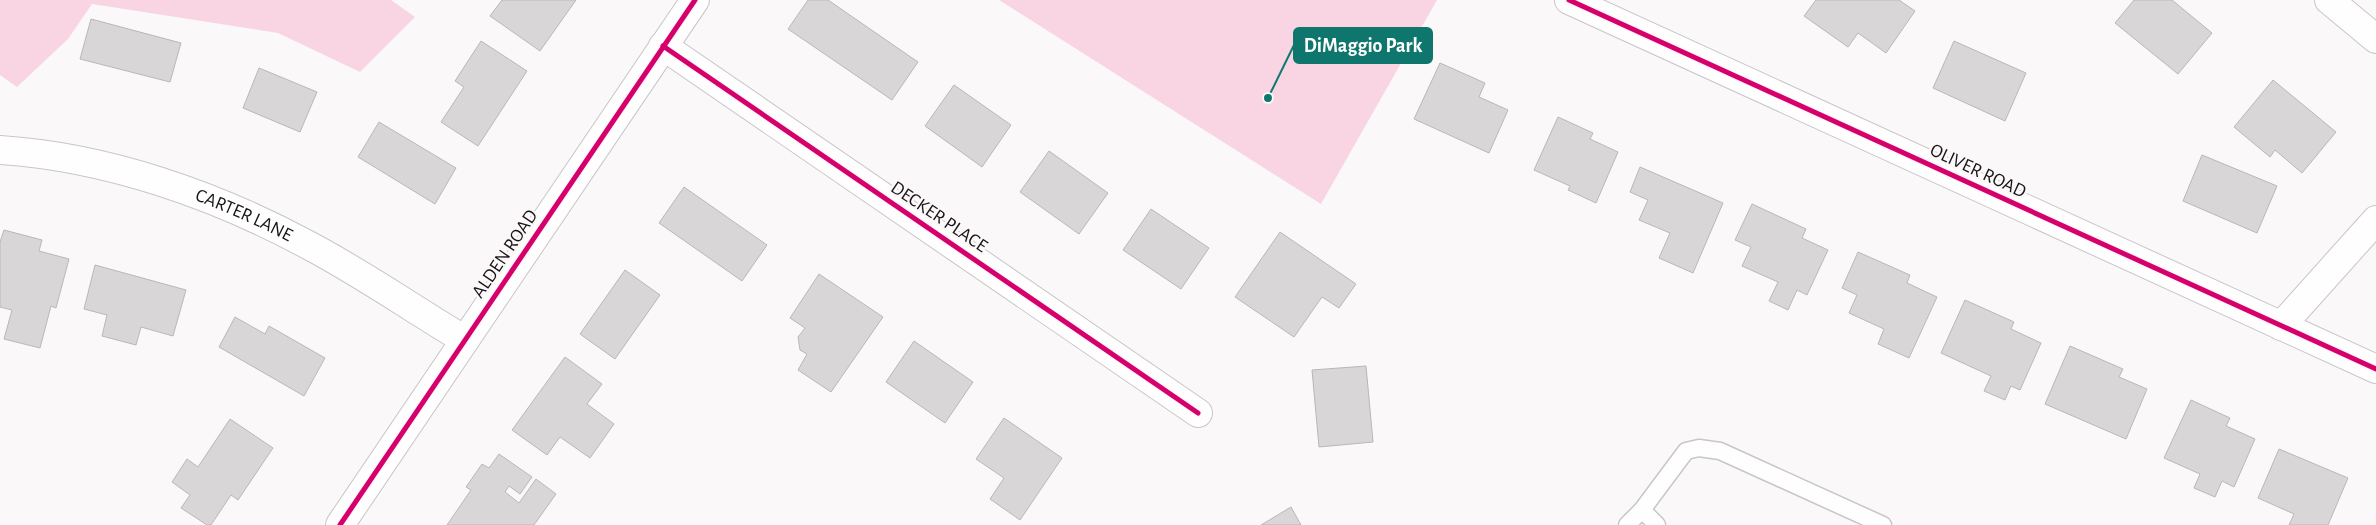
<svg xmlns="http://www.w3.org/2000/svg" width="2376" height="525" font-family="'Alegreya Sans',sans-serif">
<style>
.green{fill:#f9d5e4}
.building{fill:#d8d6d6;stroke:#b9b7b8}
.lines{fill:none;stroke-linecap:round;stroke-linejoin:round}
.lane-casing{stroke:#c8c6c6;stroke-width:19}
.street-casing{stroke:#c8c6c6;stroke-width:30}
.lane{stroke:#fefefe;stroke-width:16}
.street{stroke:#fefefe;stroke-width:28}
.cycleway-casing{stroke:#fcf7f9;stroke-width:8}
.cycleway{stroke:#d6006c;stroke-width:5}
.labels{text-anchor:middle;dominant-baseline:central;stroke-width:5;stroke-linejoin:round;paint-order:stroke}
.street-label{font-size:19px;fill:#161515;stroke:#fcf7f9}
.leader{fill:none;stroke:#0f766e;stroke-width:2}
.callout-dot{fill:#0f766e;stroke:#fcf7f9;stroke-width:2}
.callout{fill:#0f766e;stroke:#0f766e;stroke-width:2}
.callout-label{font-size:20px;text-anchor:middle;font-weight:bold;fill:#fff}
</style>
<rect width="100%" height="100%" fill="#fbf8f9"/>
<g class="green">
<polygon points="0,0 391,0 415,17 360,72 278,33 92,4 68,39 17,87 0,75"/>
<polygon points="999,0 1437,0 1321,204"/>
</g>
<g class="building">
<polygon points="502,0 576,0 540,51 490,16"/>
<polygon points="808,0 828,0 918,62 892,100 788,29"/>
<polygon points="1816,0 1899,0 1915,11 1886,53 1858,33 1848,47 1804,16"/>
<polygon points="2134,0 2172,0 2212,33 2178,74 2115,23"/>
<polygon points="91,19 181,43 170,82 80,59"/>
<polygon points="481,41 527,71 478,146 441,122 464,87 455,81"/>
<polygon points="1954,41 2026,73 2005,121 1933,88"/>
<polygon points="1440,63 1485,83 1479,97 1508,110 1489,153 1414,119"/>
<polygon points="259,68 317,92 300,132 243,108"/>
<polygon points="2273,80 2336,132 2302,173 2275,150 2270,157 2234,127"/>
<polygon points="954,85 1011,125 982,167 925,126"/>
<polygon points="1558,117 1593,133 1590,139 1618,152 1596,203 1568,190 1570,186 1534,170"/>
<polygon points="379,122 456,168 435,204 358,157"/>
<polygon points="1049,151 1108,193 1079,234 1020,192"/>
<polygon points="2202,155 2277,186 2257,233 2183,201"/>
<polygon points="1640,167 1723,203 1693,273 1659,258 1670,233 1639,220 1648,200 1630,192"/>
<polygon points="684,187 767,245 742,281 659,223"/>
<polygon points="1752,204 1806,229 1802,238 1828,250 1807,295 1797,290 1788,310 1769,301 1778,282 1742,266 1751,247 1735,240"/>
<polygon points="1151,209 1209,248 1181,289 1123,250"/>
<polygon points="4,230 42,240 39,251 69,259 56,308 51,306 40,348 4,339 12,310 0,307 0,242"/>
<polygon points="1280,232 1356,284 1339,308 1322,297 1294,337 1235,297"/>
<polygon points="1858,252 1910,275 1907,283 1937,297 1909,358 1878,344 1884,329 1849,313 1857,295 1842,288"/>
<polygon points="95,265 186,290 173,336 141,327 136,345 102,336 107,315 84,309"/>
<polygon points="625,270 660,295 615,359 580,334"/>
<polygon points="819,274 883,317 831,392 798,370 807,354 800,350 798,337 805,328 790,318"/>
<polygon points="1965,300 2014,322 2011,329 2041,343 2020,390 2011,386 2005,400 1984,391 1991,376 1941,353"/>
<polygon points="235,317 265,334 269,326 325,358 304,396 219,347"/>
<polygon points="914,341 973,382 945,423 886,382"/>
<polygon points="2070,346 2123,369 2119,377 2147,389 2126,439 2045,404"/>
<polygon points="565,357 602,384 587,404 614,424 590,458 560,437 547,455 512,430"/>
<polygon points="1366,366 1373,442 1319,447 1312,370"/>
<polygon points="2191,400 2230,418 2226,426 2255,439 2234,487 2222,481 2215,497 2194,488 2200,474 2164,458"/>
<polygon points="1004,418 1062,458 1020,520 990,499 1004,478 976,459"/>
<polygon points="230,419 273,448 238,500 231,495 211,525 207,525 181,508 190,495 172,482 187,459 198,467"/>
<polygon points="2279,449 2348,478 2328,525 2289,525 2294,514 2258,498"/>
<polygon points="499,454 532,477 520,494 509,486 505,492 519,503 536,479 556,494 534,525 447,525 471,490 466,487 482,464 489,468"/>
<polygon points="1291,507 1301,525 1261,525"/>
</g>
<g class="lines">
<g class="lane-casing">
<g id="lane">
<polyline points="1642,510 1686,451 1699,448 1720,451 1883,525"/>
<polyline points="1627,525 1642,510 1657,525"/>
</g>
</g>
<g class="street-casing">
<g id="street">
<polyline points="1569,0 2376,369"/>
<polyline points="2329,0 2376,39"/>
<polyline points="663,46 1198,413"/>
<path id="s1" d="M0 150C107 157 216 195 310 246 363 274 413 309 465 340"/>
<polyline points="2281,326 2376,220"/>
<polyline points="340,525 695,0"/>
</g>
</g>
<use href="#lane" class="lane"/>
<use href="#street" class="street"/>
<g class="cycleway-casing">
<g id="cycleway">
<polyline points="1569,0 2376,369"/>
<polyline points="663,46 1198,413"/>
<polyline points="340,525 695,0"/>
</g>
</g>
<use href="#cycleway" class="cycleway"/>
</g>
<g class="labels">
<g class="street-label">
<text transform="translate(1978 171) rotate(25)">OLIVER ROAD</text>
<text stroke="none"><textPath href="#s1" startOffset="254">CARTER LANE</textPath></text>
<text transform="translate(939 217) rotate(34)">DECKER PLACE</text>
<text transform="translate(505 254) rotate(-56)">ALDEN ROAD</text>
</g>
</g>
<path class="leader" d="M1268 98L1294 45"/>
<circle class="callout-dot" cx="1268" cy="98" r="5"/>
<rect class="callout" x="1294" y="28" width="138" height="35" rx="5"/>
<g class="callout-label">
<text x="1363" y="52">DiMaggio Park</text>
</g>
</svg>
